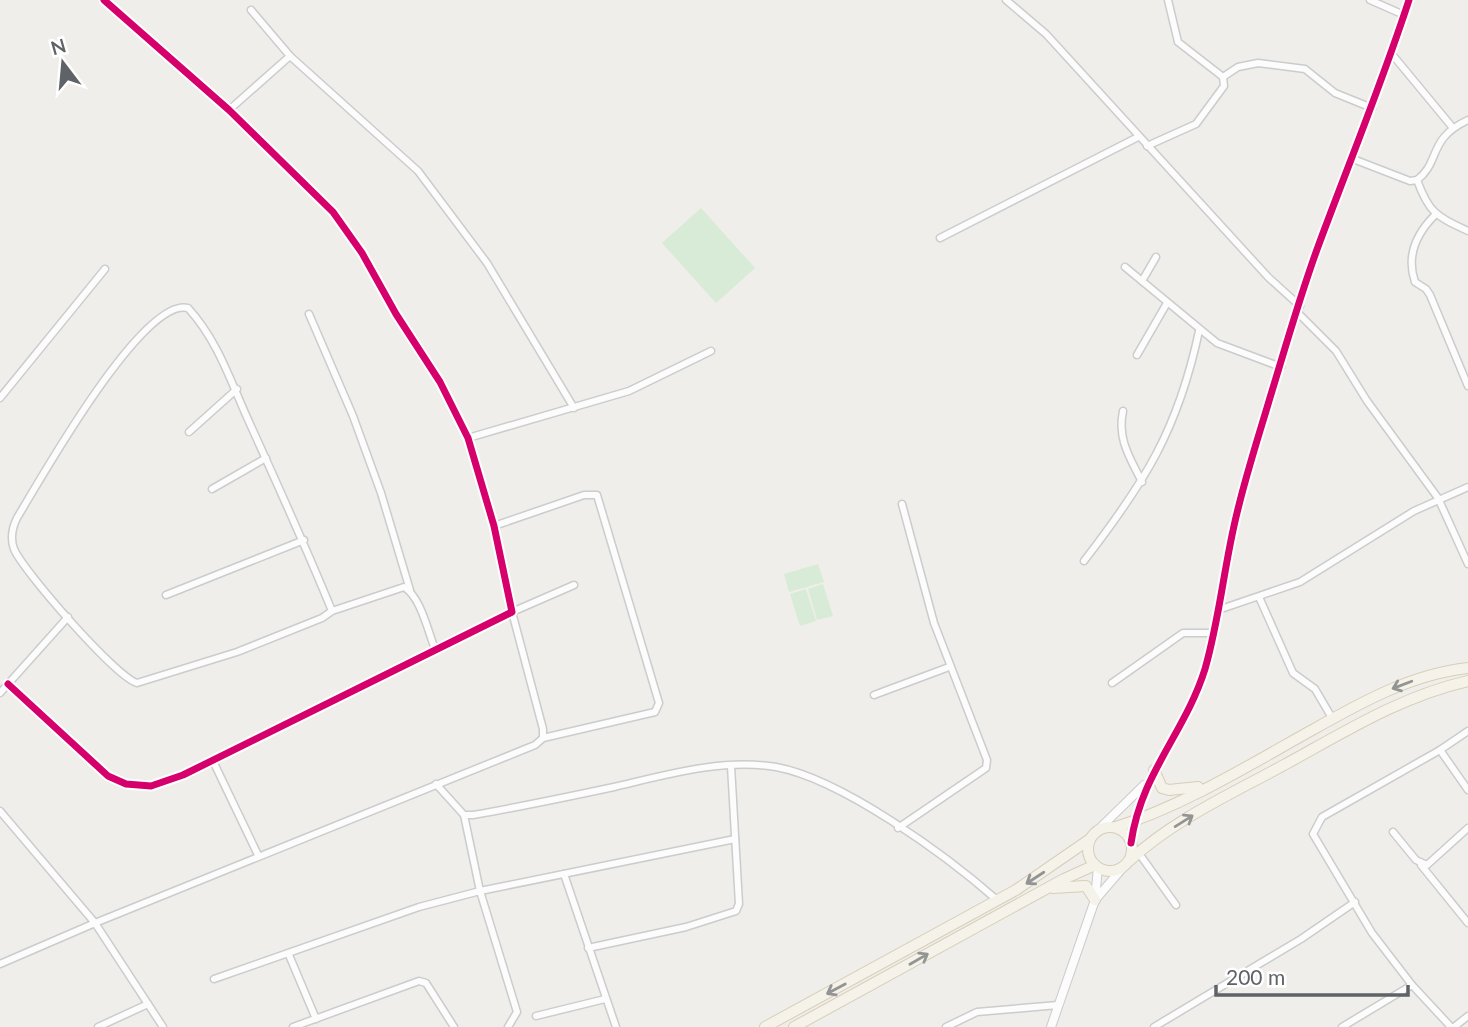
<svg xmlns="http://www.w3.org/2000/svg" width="1468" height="1027" font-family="Lato,sans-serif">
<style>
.green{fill:#d8ebd6}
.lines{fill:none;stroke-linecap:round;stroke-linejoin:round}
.minor-casing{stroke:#cbcccc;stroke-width:9}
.tertiary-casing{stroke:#cbcccc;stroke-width:10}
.primary-casing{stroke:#d7ceb8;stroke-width:12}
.minor{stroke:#fdfcfc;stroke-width:6}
.tertiary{stroke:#fdfcfc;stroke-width:8}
.primary{stroke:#f4f2e9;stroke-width:10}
.cycleway-casing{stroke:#fff;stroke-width:11}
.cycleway{stroke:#d6006c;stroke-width:7}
.oneway{stroke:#939595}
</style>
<rect width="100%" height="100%" fill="#efeeea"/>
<g class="green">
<polygon points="701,208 755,268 716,303 662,243"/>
<polygon points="818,564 824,582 789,592 784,574"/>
<polygon points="823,584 833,616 817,620 808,589"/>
<polygon points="806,589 816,621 800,626 790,594"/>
</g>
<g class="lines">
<g class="minor-casing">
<g id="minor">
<polyline points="1006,0 1046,34 1268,277 1300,306"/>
<polyline points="1370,0 1404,15"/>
<polyline points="251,10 290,56 418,171 487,263 574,408"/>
<polyline points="1391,53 1453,128"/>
<polyline points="1223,77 1238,67 1258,63 1305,69 1335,93 1372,108"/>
<polyline points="229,110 290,56"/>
<polyline points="1147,146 1196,124 1224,86 1223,77 1178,42 1168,0"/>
<path d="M1353 159 1410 181 1417 180C1441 162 1427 139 1468 120"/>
<path d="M1417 180C1429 213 1436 216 1468 231"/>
<path d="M1435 215C1416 234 1406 256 1415 282L1426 289 1430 295 1468 386"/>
<polyline points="940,238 1138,137"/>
<polyline points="1125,267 1217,343 1281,367"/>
<polyline points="1142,281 1156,257"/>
<polyline points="1298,313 1336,351 1367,401 1438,498 1468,564"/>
<polyline points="309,314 353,416 381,493 410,590"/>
<polyline points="1137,355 1167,303"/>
<polyline points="0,398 105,269"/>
<path d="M1123 411C1117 439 1130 458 1142 482"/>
<polyline points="189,432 237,389"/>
<polyline points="468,438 629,391 711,351"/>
<polyline points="212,489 266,458"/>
<polyline points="494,526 584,495 597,495 659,703 655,712 543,738"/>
<path d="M1084 561C1145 482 1178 430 1199 331"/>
<polyline points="166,595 304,540"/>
<polyline points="1259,597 1293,673 1315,689 1332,718"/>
<polyline points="1221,609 1300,582 1414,511 1468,487"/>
<path d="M332 611C306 547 278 486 250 424 231 383 219 342 188 308 143 296 40 480 17 518 12 528 10 538 14 549 23 571 116 677 137 683L237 652 322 618 332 611 404 587C421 597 428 632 435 649"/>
<polyline points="1112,683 1183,633 1215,633"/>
<polyline points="8,684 108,776 126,784 151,786 183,775 512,612 494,526 468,438 440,382 396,314 362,253 333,212 229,110 104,0"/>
<polyline points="0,693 68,617"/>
<polyline points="874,695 949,667"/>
<polyline points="1440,750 1468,790"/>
<polyline points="213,761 258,855"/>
<path d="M436 784 464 815H473C520 807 567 797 614 787 665 775 723 758 776 767 842 779 947 856 997 900"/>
<polyline points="0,811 95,923 535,745 543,738 543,729 512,612 574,585"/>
<polyline points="464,815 480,891 517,1012 508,1027"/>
<polyline points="898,828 986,768 987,760 934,623 902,504"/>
<polyline points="1393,832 1416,860 1427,865 1468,828"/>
<polyline points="1138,852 1176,905"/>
<polyline points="1421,865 1468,923"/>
<polyline points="564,874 616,1027"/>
<polyline points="588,948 686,927 736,911 739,904 731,766"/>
<polyline points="289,955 316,1019"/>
<polyline points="0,964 95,923 163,1027"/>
<polyline points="214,979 419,907 480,891 735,839"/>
<polyline points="536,1016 605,999"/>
<polyline points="98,1027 148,1004"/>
<polyline points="293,1027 419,981 426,983 454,1027"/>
<polyline points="946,1027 977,1012 1058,1005"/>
<polyline points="1154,1027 1301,939 1355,902"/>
<polyline points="1342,1027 1412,985"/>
<polyline points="1451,1027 1412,985 1372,933 1313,834 1322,817 1440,750 1468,731"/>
<polyline points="1454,1027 1468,1016"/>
</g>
</g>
<g class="tertiary-casing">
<g id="tertiary">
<polyline points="1098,830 1144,785"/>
<path d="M1131 843C1141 773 1185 733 1205 669 1220 617 1224 565 1237 513 1246 475 1258 438 1269 401 1285 349 1300 295 1319 244 1349 163 1382 83 1409 0"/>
<polyline points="1095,900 1126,864"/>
<polyline points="1051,1027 1095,900 1098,867"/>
</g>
</g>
<g class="primary-casing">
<g id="primary">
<polyline points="1154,770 1162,788 1169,790 1198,787"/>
<circle cx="1110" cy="849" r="22"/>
<path d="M1116 827C1185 805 1251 764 1314 729 1362 702 1412 674 1468 668"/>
<path d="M1129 861C1173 820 1231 794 1284 765 1343 733 1401 696 1468 681"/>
<polyline points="1053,888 1086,886 1095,900"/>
<polyline points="765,1027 1016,890 1090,839"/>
<polyline points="794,1027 1064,879 1095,865"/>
</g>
</g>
<use href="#minor" class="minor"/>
<use href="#tertiary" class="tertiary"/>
<use href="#primary" class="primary"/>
<g class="cycleway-casing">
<g id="cycleway">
<polyline points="8,684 108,776 126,784 151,786 183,775 512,612 494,526 468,438 440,382 396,314 362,253 333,212 229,110 104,0"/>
<path d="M1131 843C1141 773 1185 733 1205 669 1220 617 1224 565 1237 513 1246 475 1258 438 1269 401 1285 349 1300 295 1319 244 1349 163 1382 83 1409 0"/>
</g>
</g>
<use href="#cycleway" class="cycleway"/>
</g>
<defs><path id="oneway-shaft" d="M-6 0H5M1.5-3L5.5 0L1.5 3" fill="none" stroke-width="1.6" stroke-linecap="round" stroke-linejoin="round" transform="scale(1.75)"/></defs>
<g class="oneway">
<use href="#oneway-shaft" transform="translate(1402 685) rotate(159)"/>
<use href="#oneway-shaft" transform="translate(1184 821) rotate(-32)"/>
<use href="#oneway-shaft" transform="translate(1035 878) rotate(147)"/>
<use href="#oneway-shaft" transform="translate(919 959) rotate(-30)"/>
<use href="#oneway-shaft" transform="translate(836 989) rotate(152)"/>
</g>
<g transform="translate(63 63) rotate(344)" stroke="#ffffff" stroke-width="5" paint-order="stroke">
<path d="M0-5L12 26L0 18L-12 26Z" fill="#5f6368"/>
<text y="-10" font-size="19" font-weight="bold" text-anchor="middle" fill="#5f6368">N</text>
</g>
<path d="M1216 985v10h192v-10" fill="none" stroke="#5f6368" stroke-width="3.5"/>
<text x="1226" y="985" font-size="21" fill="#5f6368" stroke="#ffffff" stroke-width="5" paint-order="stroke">200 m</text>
</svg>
